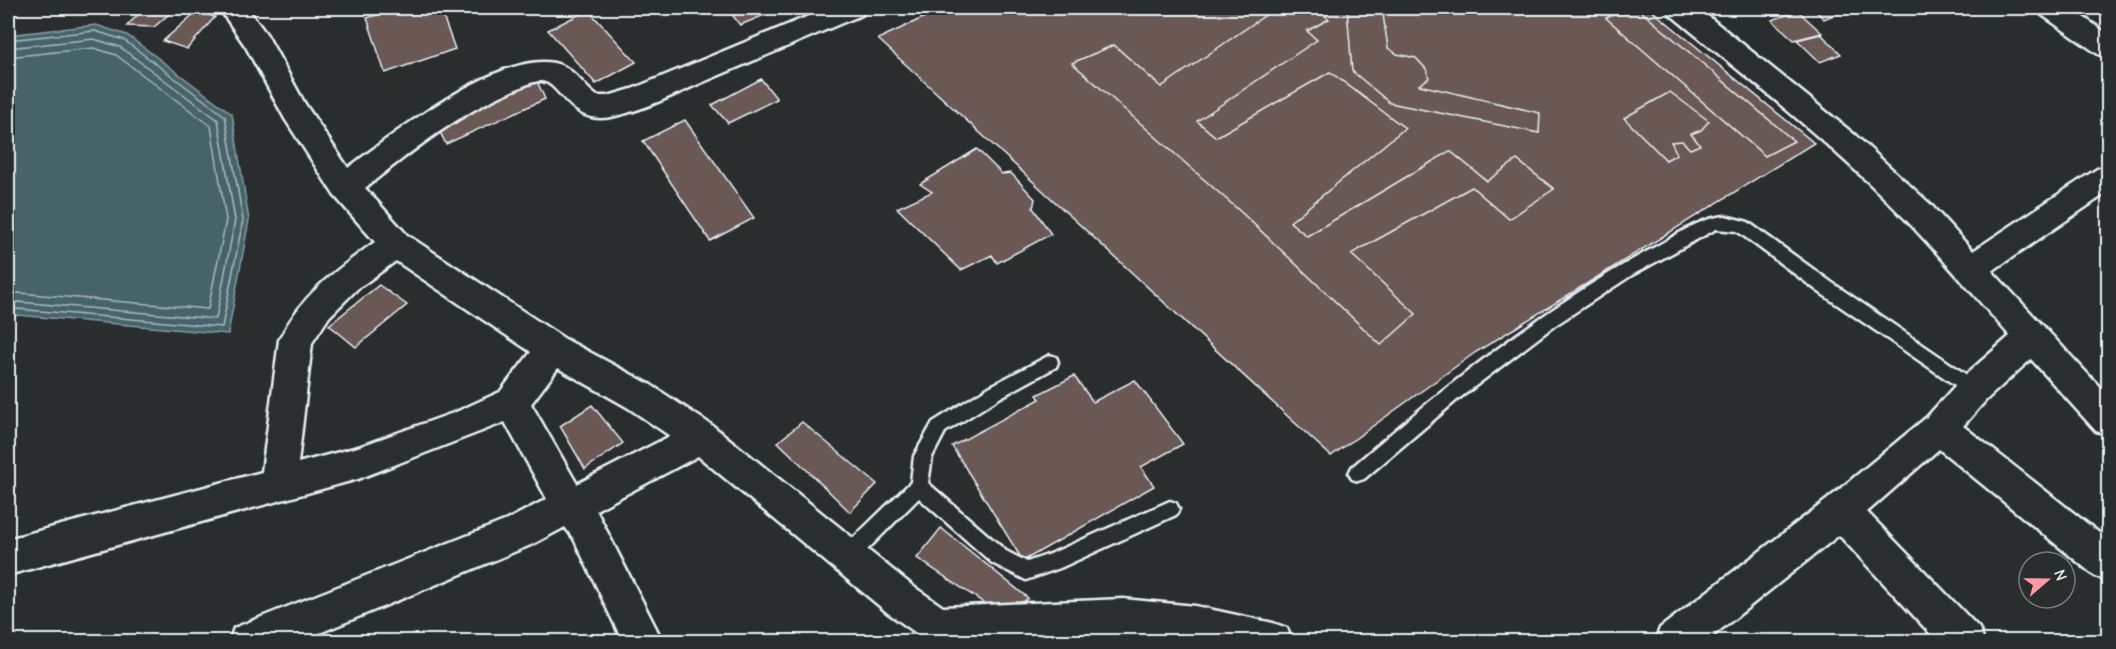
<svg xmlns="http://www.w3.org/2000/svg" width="2116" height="649" font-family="'Comic Neue',sans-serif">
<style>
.water{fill:#47646b;stroke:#879ca3;stroke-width:1.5}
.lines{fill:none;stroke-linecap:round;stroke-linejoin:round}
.shore{stroke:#a8b9c0;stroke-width:1.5}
.building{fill:#6a5855;stroke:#e8f1f8;stroke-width:1.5}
.lane-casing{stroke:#e8f1f8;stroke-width:5}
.street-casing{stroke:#e8f1f8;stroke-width:5}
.lane{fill:#2a2d2e;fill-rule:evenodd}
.street{fill:#2a2d2e;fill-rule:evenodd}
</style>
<rect width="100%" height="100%" fill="#2a2d2e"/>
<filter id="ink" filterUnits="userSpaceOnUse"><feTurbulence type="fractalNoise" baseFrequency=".0167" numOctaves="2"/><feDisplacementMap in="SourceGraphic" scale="12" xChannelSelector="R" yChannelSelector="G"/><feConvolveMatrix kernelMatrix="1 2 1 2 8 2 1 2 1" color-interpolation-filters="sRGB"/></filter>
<g filter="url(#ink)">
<polygon class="water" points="96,25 127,35 232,114 249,220 228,334 17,315 8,324 8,35"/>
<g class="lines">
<g class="shore">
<polyline points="8,40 95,31 124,40 225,116 243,220 222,327 17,309 8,315"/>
<polyline points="8,48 94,39 120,47 218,120 235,220 216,319 18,302 8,305"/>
<polyline points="8,57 94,48 116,55 211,126 226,220 208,309 19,293 8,295"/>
</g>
</g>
<g class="building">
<polygon points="144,8 176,8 154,27 127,26"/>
<polygon points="398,8 440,8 455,49 385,73 367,18"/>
<polygon points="727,8 782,8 740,25"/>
<polygon points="944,8 1649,8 1814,143 1476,352 1331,456 878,39"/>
<polygon points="1260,8 1316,8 1329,19 1307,31 1317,40 1197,121 1216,137 1330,72 1405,128 1290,222 1307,236 1450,151 1487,181 1517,160 1554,189 1509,219 1472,187 1351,254 1416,314 1381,345 1242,213 1072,63 1114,45 1161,87 1267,14"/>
<polygon points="1347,8 1382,8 1388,48 1397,54 1416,58 1426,69 1429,78 1419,85 1540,113 1539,133 1390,103 1352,71"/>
<polygon points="1629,8 1637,8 1794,141 1765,156 1606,18"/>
<polygon points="1812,8 1842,8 1846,10 1824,19"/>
<polygon points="588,10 636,62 596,84 548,30"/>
<polygon points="1798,11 1822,33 1794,40 1772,20"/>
<polygon points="196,12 215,17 187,49 163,41"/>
<polygon points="1821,34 1841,54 1820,62 1797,40"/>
<polygon points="761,79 777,99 728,123 712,105"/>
<polygon points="537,81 545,99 446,144 437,126"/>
<polygon points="1670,92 1709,121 1701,130 1691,134 1700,145 1690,149 1682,141 1671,142 1677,154 1666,160 1624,118"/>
<polygon points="685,120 754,218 710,241 643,141"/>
<polygon points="977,149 1002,174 1011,173 1035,199 1033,208 1051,234 997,263 992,255 961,270 897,208 932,192 920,184"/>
<polygon points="379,285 407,305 356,347 329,325"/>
<polygon points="1074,376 1093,402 1135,380 1183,444 1141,467 1154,486 1023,561 952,446 1040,399 1037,395"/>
<polygon points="592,405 623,443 585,469 560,426"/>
<polygon points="802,422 877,484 850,512 778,442"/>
<polygon points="941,528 1028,598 1005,617 917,558"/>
</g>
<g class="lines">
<g class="lane-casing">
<g id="lane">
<path d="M1725 216 1748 222 1831 282 1980 384 1983 389 1980 394 1974 396 1968 394 1819 292 1737 231 1716 229 1632 275 1554 326 1457 400 1364 479 1358 481 1352 479 1349 473 1352 467C1446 386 1544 307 1655 247 1677 235 1700 218 1725 216Z"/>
<polygon points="1050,355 1056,357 1058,362 1056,367 1001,397 945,432 932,457 928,483 1006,551 1027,562 1050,554 1170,501 1176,503 1179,509 1176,515 1060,568 1026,580 992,563 919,498 855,562 848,565 841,562 839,556 841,550 911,482 914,456 933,422 989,387"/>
</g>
</g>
<g class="street-casing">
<g id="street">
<path d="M219 8H247L267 35 305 104 348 168C389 137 511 41 563 66 576 72 585 88 597 96H608L632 89 828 8H865L862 15 842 23C798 42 753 61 708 80 677 93 645 110 611 117 569 125 561 83 542 81 534 80 524 86 516 89 459 113 413 150 365 188L407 235 565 339 651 385 713 426 914 587 943 607 1123 599 1195 606 1273 623 1287 628 1292 642H1170L1123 637 1017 642H929L888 613 698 456 596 510 663 642H623L574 539 565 527 533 544 298 642H229L234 628 507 520 547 499 505 422 358 479 8 575V539L262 472 279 340C302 294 335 271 375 242L334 195 285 119 246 47ZM396 261 531 352 500 392 456 412 358 447 298 463 312 343 329 317 357 289ZM558 368 627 407 670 436 577 484 531 404Z"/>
<path d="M1667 8H1698L1855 135 1931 205 1973 251 2097 169 2108 166V192L1992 271 2108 396V435L2096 431 2031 359 1986 400 1963 426 2108 540V581L2095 576 1939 449 1867 512 1979 628 1984 642H1938L1839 535 1705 642H1655L1660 628 1828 499 1927 417 1962 378 2010 336C1964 284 1920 231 1869 183 1806 123 1738 70 1671 15Z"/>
<polygon points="2038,8 2070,8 2108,34 2108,57 2098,54 2042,15"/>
</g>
</g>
<use href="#lane" class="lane"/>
<use href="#street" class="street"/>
</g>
</g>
<rect width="2116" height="649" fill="none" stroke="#2a2d2e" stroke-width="30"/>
<rect x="15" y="15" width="2086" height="619" fill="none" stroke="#e8f1f8" stroke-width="2" filter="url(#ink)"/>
<g transform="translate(2047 580) rotate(70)"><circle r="28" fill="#2a2d2e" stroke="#767b7f" stroke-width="1.5"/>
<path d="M0-4.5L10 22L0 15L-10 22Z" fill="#ff9aa2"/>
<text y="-9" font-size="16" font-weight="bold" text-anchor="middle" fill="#e8f1f8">N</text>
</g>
</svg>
